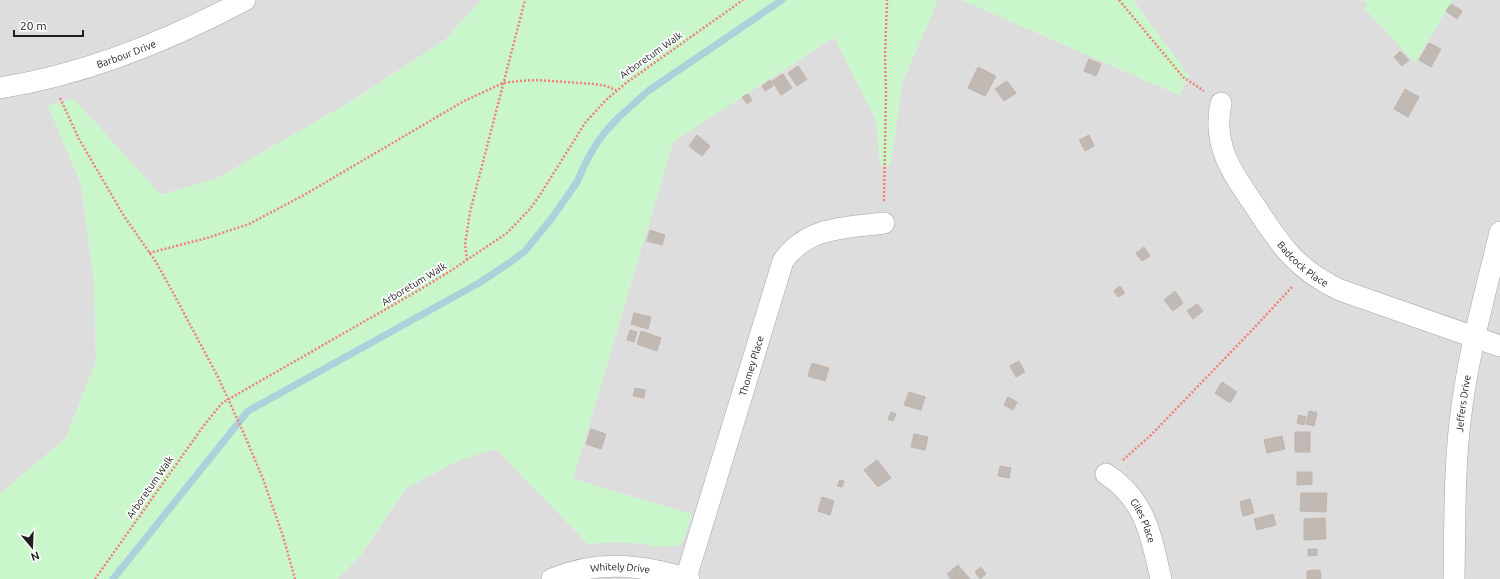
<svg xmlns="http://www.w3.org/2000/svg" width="1500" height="579" font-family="Ubuntu,sans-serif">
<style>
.residential{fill:#dedddd}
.park{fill:#c9f6cb}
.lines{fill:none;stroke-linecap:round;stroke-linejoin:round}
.stream{stroke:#abd1da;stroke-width:7}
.building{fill:#c0b9b4;stroke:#c1b4ab}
.street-casing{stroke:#a4a4a4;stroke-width:22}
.path{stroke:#f08278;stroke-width:2.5;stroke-dasharray:2 2;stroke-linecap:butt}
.street{stroke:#fff;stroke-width:21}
.labels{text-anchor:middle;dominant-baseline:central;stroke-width:3.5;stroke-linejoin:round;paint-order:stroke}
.street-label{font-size:10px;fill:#202020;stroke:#fff}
</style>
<rect width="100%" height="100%" fill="#f0ede8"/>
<g class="residential">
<polygon points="0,0 481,0 446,39 355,99 218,178 160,195 74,99 48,106 81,184 94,283 96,361 66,438 0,494"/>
<polygon points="938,0 962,0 1179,95 1189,76 1133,0 1362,0 1368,4 1365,9 1444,13 1453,0 1500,0 1500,579 337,579 360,556 406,488 462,459 496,449 588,544 617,542 647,544 657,547 692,514 573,479 673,142 834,37 876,120 880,166 890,165 903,81"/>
</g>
<g class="park">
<polygon points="481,0 938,0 903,81 890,165 880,166 876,120 834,37 673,142 573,479 692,514 685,537 680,545 657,547 647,544 617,542 588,544 496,449 462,459 406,488 360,556 337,579 0,579 0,494 66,438 96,361 94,283 81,184 48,106 74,99 161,195 218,178 355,99 446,39"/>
<polygon points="962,0 1133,0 1189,76 1183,85 1179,95"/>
<polygon points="1362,0 1453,0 1415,63 1365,9 1368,4"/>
</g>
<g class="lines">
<polyline class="stream" points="113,579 248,411 479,283 512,261 525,251 552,218 577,182 586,162 597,143 605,132 619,117 648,91 782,0"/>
</g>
<g class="building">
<polygon points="1451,4 1462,11 1457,19 1446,11"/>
<polygon points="1429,43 1441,49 1431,67 1419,60"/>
<polygon points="1400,51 1409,60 1402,66 1394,57"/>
<polygon points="1089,59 1101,64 1096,76 1084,71"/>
<polygon points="798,66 807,79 797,86 788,73"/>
<polygon points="978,67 996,76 985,96 968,88"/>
<polygon points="783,74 792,88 781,95 772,81"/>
<polygon points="770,80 773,86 765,91 762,86"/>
<polygon points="1007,81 1016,93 1004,101 995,89"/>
<polygon points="1405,89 1419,97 1408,117 1394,109"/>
<polygon points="748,94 752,100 747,104 742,97"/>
<polygon points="697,135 710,146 702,156 689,146"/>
<polygon points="1089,135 1094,146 1085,151 1079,140"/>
<polygon points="650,230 665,235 662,245 647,241"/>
<polygon points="1144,247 1150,256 1142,261 1136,253"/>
<polygon points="1120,286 1125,293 1118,297 1114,291"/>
<polygon points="1175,291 1183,303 1173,311 1164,300"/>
<polygon points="1197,304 1203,311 1193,319 1187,311"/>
<polygon points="634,313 651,317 648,329 631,324"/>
<polygon points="630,330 637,332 634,342 627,340"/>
<polygon points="641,331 661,338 657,351 637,344"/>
<polygon points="1019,361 1025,372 1016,377 1010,366"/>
<polygon points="812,363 829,368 825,381 808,376"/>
<polygon points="1222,382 1237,392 1230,403 1215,393"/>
<polygon points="635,388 645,390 644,398 633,396"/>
<polygon points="909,392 925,397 921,410 904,405"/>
<polygon points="1008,397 1017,402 1013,410 1004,405"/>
<polygon points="1309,411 1317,413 1314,426 1306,424"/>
<polygon points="891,412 896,414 893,421 888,419"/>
<polygon points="1299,415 1306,417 1304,425 1297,423"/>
<polygon points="591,429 606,434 601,449 586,444"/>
<rect x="1295" y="432" width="15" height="20"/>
<polygon points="914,434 928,437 925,450 911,447"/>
<polygon points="1282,436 1285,449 1267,453 1264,440"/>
<polygon points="877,460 891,478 878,487 864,470"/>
<polygon points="1000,466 1011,468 1009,478 998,476"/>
<polygon points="1297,472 1312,472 1312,484 1297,485"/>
<polygon points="840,480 844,481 842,487 837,486"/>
<polygon points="1301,493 1327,493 1326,512 1300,511"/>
<polygon points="822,497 834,501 830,515 818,511"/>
<polygon points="1250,499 1254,513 1243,516 1240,502"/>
<polygon points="1273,514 1276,525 1257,530 1254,519"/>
<polygon points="1325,518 1326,539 1304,540 1304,519"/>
<polygon points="1308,549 1317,549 1317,555 1308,556"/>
<polygon points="958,565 970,579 951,579 947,574"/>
<polygon points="981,567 986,574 980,579 975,572"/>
<polygon points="1320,570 1321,579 1307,579 1307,571"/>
</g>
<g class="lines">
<g class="street-casing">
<g id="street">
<path id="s1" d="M0 88C87 74 168 41 245 0"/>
<path id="s2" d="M1221 103C1212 145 1232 173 1255 206 1280 245 1297 270 1340 290L1500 346"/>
<path id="s3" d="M1106 474C1146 500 1151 536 1161 579"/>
<path id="s4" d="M686 578 783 261C808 226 845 228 884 223"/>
<path id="s5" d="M552 579C600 559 641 565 689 579"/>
<path id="s6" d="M1454 579C1455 527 1454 474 1460 422 1467 357 1485 295 1500 232"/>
</g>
</g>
<g class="path">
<polyline points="1119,0 1183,77 1204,91"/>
<polyline points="60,98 79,139 124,216 156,262 170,287 218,377 245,436 263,479 283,536 295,579"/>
<polyline points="884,201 886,91 885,56 887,0"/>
<polyline points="149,253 207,238 249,224 304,195 464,101 503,83 519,81 536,80 595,84 606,86 616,90"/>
<polyline points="467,260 465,244 470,212 525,0"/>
<polyline points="1123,460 1151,435 1254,328 1293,286"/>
<polyline points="95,579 202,428 222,403 414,293 449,272 507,233 529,210 538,198 585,123 606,100 626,83 743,0"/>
</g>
<use href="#street" class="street"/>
</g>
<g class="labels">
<g class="street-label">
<text stroke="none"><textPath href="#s1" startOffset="131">Barbour Drive</textPath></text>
<text transform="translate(651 55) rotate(-35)">Arboretum Walk</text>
<text stroke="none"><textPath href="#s2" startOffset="188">Badcock Place</textPath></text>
<text transform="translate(414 284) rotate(-31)">Arboretum Walk</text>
<text stroke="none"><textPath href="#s4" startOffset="222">Thomey Place</textPath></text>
<text stroke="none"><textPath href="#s6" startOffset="176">Jeffers Drive</textPath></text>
<text transform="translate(150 487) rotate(-55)">Arboretum Walk</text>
<text stroke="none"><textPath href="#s3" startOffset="61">Giles Place</textPath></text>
<text stroke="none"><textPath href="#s5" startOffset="70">Whitely Drive</textPath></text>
</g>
</g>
<g transform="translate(32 547) rotate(161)" stroke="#ffffff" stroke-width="3" paint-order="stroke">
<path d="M0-3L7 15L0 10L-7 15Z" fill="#202020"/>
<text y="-6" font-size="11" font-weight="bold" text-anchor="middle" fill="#202020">N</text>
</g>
<path d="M14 30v6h69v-6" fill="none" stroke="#202020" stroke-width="2"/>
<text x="20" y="30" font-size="12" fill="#202020" stroke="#ffffff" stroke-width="3" paint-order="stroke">20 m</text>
</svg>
